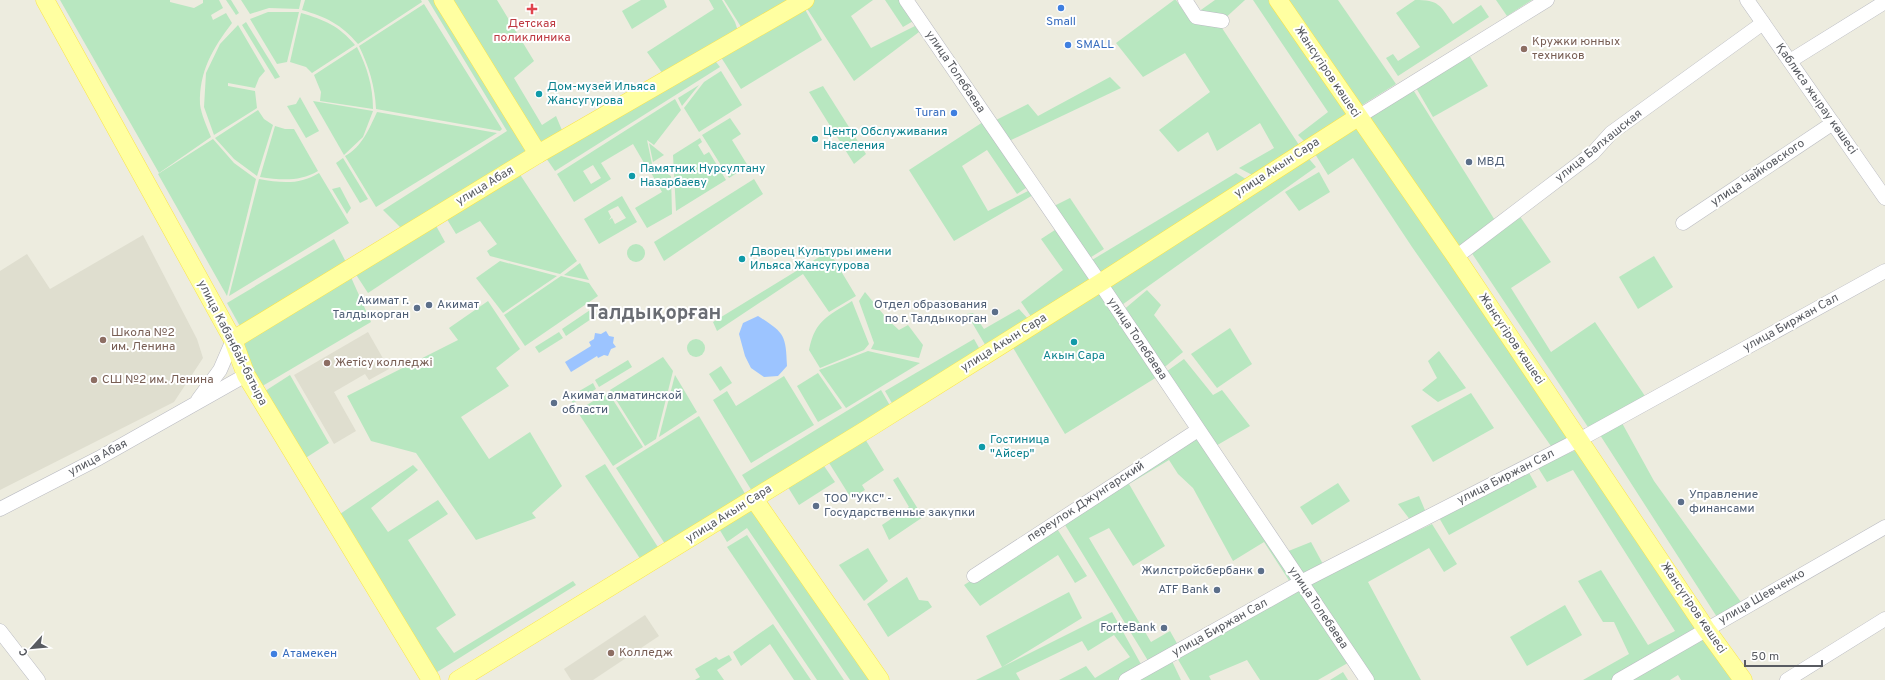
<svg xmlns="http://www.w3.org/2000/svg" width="1885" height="680" font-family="Overpass,sans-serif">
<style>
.education{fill:#dfdecf}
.green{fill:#b8e7c0;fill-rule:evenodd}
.water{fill:#9cc4ff}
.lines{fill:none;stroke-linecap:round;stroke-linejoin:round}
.minor-casing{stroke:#babbc2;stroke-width:15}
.major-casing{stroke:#fbe549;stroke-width:19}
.minor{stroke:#fff;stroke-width:14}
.major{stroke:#ffffa1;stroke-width:18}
.shop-dot{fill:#3f7fe0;stroke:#fff;stroke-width:1.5}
.health-dot{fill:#e0444e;stroke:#fff;stroke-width:1.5}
.education-dot{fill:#8d6e63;stroke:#fff;stroke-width:1.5}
.culture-dot{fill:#0f9aa8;stroke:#fff;stroke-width:1.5}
.service-dot{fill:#5c6f8a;stroke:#fff;stroke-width:1.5}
.labels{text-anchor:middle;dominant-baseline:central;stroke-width:4;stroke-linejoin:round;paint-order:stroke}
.shop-label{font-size:12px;fill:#366cbe;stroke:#fff;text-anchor:start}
.health-label{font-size:12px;fill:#be3a42;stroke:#fff}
.education-label{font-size:12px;fill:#785e54;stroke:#fff;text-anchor:start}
.street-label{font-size:12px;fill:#585b61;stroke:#fff}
.culture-label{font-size:12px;fill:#0d838f;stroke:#fff;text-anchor:start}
.service-label{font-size:12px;fill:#4e5e75;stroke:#fff;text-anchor:start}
.town-label{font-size:20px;font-weight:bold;fill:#696c73;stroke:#fff}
</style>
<rect width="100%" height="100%" fill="#edecdf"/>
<g class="education">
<polygon points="143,235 197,339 203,358 174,402 0,490 0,271 27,254 50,289"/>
<polygon points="368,332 389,369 369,380 365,374 334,392 356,431 334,444 294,375"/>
<polygon points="645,615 659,636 593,680 571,680 564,669"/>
</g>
<g class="green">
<path d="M60 0H170V2L194 8 203 3V0H219L223 8 211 15 213 20 226 13 232 23C213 48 199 71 200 104 201 114 207 127 211 137L159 173Z"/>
<polygon points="226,0 231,0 239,13 236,15"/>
<polygon points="241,0 301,0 299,9 269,8 250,14"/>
<path d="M305 0H421L422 2 358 44C341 24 326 17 302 10Z"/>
<polygon points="428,0 438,0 531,154 404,231 383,210 507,131"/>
<polygon points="451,0 497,0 534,61 514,78 542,125 556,116 564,135 541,147"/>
<polygon points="641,0 664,0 667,7 632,29 622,11"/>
<polygon points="709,0 722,0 735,22 739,34 665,77 647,52 714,9"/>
<polygon points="724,0 794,0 743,30"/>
<polygon points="810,0 873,0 851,16 871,48 915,26 919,32 854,81 804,4"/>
<polygon points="885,0 901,0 915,20 903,27"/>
<polygon points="1174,0 1176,0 1189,19 1222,28 1301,148 1256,177 1239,168 1274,148 1260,123 1217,151 1208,132 1178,152 1159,130 1210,92 1185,53 1143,77 1116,43"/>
<polygon points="1215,0 1245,0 1222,21 1198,12"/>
<polygon points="1253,0 1272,0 1352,116 1308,145 1298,135 1328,112"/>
<polygon points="1286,0 1338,0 1396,84 1359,107"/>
<path d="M1415 0C1439 0 1440 5 1453 24L1481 5 1489 17 1398 76 1386 58 1393 54 1398 61 1420 47 1396 13Z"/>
<polygon points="1496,0 1532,0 1507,16"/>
<path d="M424 4 502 129 500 131 376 109C375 86 369 67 359 46Z"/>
<polygon points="802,4 822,40 741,89 719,54"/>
<polygon points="268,12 299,12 287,62 277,64 250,19"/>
<path d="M301 13C325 20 339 26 355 45L312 73 306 67 290 62Z"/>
<polygon points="246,22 280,77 275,79 242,25"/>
<polygon points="238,25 265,71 259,78 255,88 228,83 228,86 255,91 257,108 214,135 204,107 206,73 220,44"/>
<path d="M357 47C367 67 373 86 373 109L320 101 321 92 314 75Z"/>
<polygon points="1469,55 1488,86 1433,117 1415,86"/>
<polygon points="713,58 720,67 555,171 544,155"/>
<polygon points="721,71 742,105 699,132 684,108 704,82"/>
<polygon points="1110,77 1121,88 1009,141 996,120 1028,104 1038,116"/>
<polygon points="699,85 682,106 678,98"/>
<polygon points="823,86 866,154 854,164 809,92"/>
<polygon points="1412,88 1496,222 1456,252 1364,117"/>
<polygon points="300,97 319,131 306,138 287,106 296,104"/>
<path d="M675 99 681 110 654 145 647 140 652 164 647 168 633 144 601 163 611 179 574 202 557 174ZM593 165 601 178 591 184 583 171Z"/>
<polygon points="313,101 373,111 363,137 344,155"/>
<polygon points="258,110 264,119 273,125 257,176 234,159 215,138"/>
<path d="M377 112 497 133 376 207 345 156C362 147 369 129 377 112Z"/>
<polygon points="730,118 741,134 732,140 748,166 729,178 702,135"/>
<polygon points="1356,121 1574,437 1553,449 1412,247 1353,158 1328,175 1312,149"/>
<polygon points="983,122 1029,186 1017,194 987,150 962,166 988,211 1028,191 1033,195 954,241 909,170"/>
<path d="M275 126 285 129H294L318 171C299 182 281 180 260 177Z"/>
<polygon points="700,138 702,142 698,145 704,155 709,152 726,180 676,211 673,155"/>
<polygon points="213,139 234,163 256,179 227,296 158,174"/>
<polygon points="649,143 664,155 653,162"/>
<polygon points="1305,154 1316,167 1119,307 1104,285"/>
<polygon points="343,158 368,199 360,203 336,163"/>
<polygon points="656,167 671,176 672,214 647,228 635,208 662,192 650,171"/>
<polygon points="1319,172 1330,192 1299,211 1285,192"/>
<path d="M319 173 349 223 229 296 259 179C281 183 300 185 319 173Z"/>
<polygon points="519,173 577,261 560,274 490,256 487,251 497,244 480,221 456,234 445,216"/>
<polygon points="1236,173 1249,181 1101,277 1092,260"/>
<polygon points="754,179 763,194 664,261 654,242"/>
<polygon points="340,187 351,208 347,214 332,189"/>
<path d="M622 196 637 222 599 244 584 219ZM618 206 626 218 615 224 612 218 609 220 611 217 608 211Z"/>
<polygon points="1070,198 1104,249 1088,259 1054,206"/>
<polygon points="1519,215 1551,262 1511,288 1551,352 1595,322 1647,399 1592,433 1471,252"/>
<polygon points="434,222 445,242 368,293 353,270"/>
<polygon points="1058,228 1095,281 1034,321 1021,302 1063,270 1041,239"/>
<polygon points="334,239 348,266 241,328 227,303"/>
<circle cx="636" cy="253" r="9"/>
<polygon points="829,251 856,296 829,312 803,274 717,331 713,322"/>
<polygon points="1654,256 1673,287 1638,309 1619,277"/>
<polygon points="500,261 557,276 503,313 476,278"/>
<polygon points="580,263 589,280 564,275"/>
<polygon points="350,275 371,322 259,388 244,351 244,339"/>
<polygon points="561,276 589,283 598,296 525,346 504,315"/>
<polygon points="1098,287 1157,377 1065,434 1012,346"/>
<polygon points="1147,290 1161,305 1154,315 1183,352 1161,370 1121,312"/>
<polygon points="865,292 888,320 899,330 908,325 923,345 919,358 871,349 874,343 859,301"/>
<polygon points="488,301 520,349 496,368 509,386 461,417 489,459 530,432 562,486 532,513 536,518 476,540 416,453 371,441 347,396 458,340 449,328"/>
<path d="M852 301 869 344 864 350 820 368 809 350C815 320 828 316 852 301Z"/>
<polygon points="593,308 597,315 566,336 562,329"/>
<polygon points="1019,309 1030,321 987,348 967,314 973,313 984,329"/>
<polygon points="1230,328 1252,364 1217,388 1191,354"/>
<polygon points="559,332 563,338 539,353 535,347"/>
<polygon points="974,339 983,355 893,405 885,391"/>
<circle cx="696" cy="348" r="9"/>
<polygon points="868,351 920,363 846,408 819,370"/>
<polygon points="1439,351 1466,388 1438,402 1422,390 1437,378 1428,361"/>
<polygon points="663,357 673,371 656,439 645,446 610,390"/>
<polygon points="1184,359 1213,395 1222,390 1250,426 1214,447 1163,374"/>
<polygon points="628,360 632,367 599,387 595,380"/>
<polygon points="721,366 732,383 720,391 709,374"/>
<polygon points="818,373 842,408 818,422 797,386"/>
<polygon points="290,375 329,443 304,459 262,393"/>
<polygon points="675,375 697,412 659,437"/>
<polygon points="784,376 814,425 751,463 713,400 727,391 736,406"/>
<polygon points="593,383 596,389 573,403 569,397"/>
<polygon points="881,390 892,409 755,496 742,475"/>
<polygon points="608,392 643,447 613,466 577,411"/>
<polygon points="1471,393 1494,428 1433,462 1411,426"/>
<polygon points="699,416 747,497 667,547 616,468"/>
<polygon points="1622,423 1654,481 1741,602 1717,617 1600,435"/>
<polygon points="1197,433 1297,579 1290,582 1264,542 1233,561 1193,488 1178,474 1169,460 1129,484 1165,546 1133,566 1109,528 1089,538 1151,642 1170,631 1179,647 1150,664 1062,520"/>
<polygon points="862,434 884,470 862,485 865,490 851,498 826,458"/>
<polygon points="1579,449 1700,628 1611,680 1583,680 1629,654 1614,622 1603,622 1578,581 1601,570 1648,645 1675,631 1573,470 1547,482 1537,466"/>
<polygon points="820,460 835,482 799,505 786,484"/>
<polygon points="605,464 661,552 643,563 585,476"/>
<polygon points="413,465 418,470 371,508 388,532 438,500 448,514 408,540 456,615 436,628 454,653 573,581 576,585 434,674 337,516"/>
<polygon points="1528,471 1537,487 1449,535 1438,516"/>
<polygon points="898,477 923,517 889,540 882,525 909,507 893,480"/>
<polygon points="1338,483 1350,501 1312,525 1300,507"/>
<polygon points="1419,496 1427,515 1411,521 1398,504"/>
<polygon points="753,505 876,680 850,680 747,528 727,542 718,527"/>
<polygon points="1432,524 1457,564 1444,572 1429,548 1368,582 1421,680 1372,680 1306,583"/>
<polygon points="1056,527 1087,576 1075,583 1058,555 980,606 964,585"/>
<polygon points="747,535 844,680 817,680 727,547"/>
<polygon points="1311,542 1324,566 1300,577 1286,552"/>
<polygon points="868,548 888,581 864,601 839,565"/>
<polygon points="907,577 919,600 928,601 932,607 888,637 867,604"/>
<polygon points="1301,589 1353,660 1318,680 1260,680 1247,660 1209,676 1211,680 1190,680 1176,656"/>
<polygon points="1069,592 1082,618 1002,667 1112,612 1142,666 1117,680 1059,680 1086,666 1095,678 1130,657 1114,635 1088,651 1082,641 1016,673 1020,680 976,680 1002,667 986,636"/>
<polygon points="1565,605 1582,635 1527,666 1510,637"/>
<polygon points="773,624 811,680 794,680 770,644 741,666 733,652"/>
<polygon points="1707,636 1738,680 1681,680 1678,675 1670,680 1628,680"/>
<polygon points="729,655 732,660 717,670 724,680 695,680 700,677 695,669 716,657 719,660"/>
<polygon points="1171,659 1181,680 1135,680"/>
<polygon points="1343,672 1348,680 1330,680"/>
</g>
<g class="water">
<path d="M758 316C784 333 786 334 787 366L778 376 764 377 751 368 745 356 739 334 743 323Z"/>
<polygon points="606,331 609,336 614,337 613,343 616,347 611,349 608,356 604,355 598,358 597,356 571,372 565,362 591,346 589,342 594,339 595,333 601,334"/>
</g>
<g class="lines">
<g class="minor-casing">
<g id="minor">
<polyline points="906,0 1100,283 1367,680"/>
<polyline points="1185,0 1196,17 1222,21"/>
<polyline points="1747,0 1885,198"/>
<polyline points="1790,61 1885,2"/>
<polyline points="1358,117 1547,0"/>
<polyline points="1683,223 1833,123"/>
<polyline points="1456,257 1593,153 1611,133 1763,23"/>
<polyline points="198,400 220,370 233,340"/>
<polyline points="0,509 99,458 246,375"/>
<polyline points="974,576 1198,430"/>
<polyline points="0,631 38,680"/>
<polyline points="1126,680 1301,582 1588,435 1885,271"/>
<polyline points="1619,680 1885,527"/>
<polyline points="1787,680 1885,619"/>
</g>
</g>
<g class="major-casing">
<g id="major">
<polyline points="45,0 233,340 246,375 431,680"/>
<polyline points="443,0 538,154"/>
<polyline points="1278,0 1456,257 1706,629 1743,680"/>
<polyline points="233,340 538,154 805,0"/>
<polyline points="754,499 880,680"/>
<polyline points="458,680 869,428 1100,283 1358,117"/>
</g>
</g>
<use href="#minor" class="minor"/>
<use href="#major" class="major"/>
</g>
<g class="shop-dot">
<circle cx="1061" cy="8" r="4"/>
<circle cx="1068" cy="45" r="4"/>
<circle cx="954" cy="113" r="4"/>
<circle cx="274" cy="654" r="4"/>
</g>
<path class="health-dot" d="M530 3h4v4h4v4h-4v4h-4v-4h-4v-4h4z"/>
<g class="education-dot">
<circle cx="1524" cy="49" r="4"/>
<circle cx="103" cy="340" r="4"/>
<circle cx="327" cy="363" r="4"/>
<circle cx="94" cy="380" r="4"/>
<circle cx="611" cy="653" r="4"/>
</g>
<g class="culture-dot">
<circle cx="539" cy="94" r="4"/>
<circle cx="815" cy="139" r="4"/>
<circle cx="632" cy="176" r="4"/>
<circle cx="742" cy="259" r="4"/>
<circle cx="1074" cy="342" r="4"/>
<circle cx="982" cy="447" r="4"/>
</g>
<g class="service-dot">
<circle cx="1469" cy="162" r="4"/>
<circle cx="429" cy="305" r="4"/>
<circle cx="417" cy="308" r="4"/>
<circle cx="995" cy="312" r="4"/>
<circle cx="554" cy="403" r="4"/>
<circle cx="1681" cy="502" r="4"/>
<circle cx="816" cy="506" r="4"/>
<circle cx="1261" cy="571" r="4"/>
<circle cx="1217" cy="590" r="4"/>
<circle cx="1164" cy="628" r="4"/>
</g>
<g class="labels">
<g class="shop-label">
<text x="1061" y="22" text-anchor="middle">Small</text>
<text x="1076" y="45">SMALL</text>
<text x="946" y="113" text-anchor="end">Turan</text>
<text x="282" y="654">Атамекен</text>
</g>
<g class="health-label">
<text x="532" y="24">Детская<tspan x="532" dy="14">поликлиника</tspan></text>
</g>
<g class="education-label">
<text x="1532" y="42">Кружки юнных<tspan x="1532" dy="14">техников</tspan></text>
<text x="111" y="333">Школа №2<tspan x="111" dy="14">им. Ленина</tspan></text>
<text x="335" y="363">Жетісу колледжі</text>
<text x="102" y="380">СШ №2 им. Ленина</text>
<text x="619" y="653">Колледж</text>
</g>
<g class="street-label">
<text transform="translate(955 72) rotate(56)">улица Толебаева</text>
<text transform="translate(1327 72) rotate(56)">Жансүгіров көшесі</text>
<text transform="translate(1816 99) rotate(55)">Қаблиса жырау көшесі</text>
<text transform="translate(1599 146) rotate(-39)">улица Балхашская</text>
<text transform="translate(1277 168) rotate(-33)">улица Акын Сара</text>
<text transform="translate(1758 173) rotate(-34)">улица Чайковского</text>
<text transform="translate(485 186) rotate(-31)">улица Абая</text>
<text transform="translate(1791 323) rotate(-29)">улица Биржан Сал</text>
<text transform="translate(1137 339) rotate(56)">улица Толебаева</text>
<text transform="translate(1511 339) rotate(56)">Жансүгіров көшесі</text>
<text transform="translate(232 343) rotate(63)">улица Кабанбай-батыра</text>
<text transform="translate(1004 343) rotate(-32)">улица Акын Сара</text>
<text transform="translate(98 458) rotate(-28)">улица Абая</text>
<text transform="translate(1506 477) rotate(-27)">улица Биржан Сал</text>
<text transform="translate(1086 502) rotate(-33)">переулок Джунгарский</text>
<text transform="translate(729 514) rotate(-32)">улица Акын Сара</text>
<text transform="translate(1762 597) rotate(-30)">улица Шевченко</text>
<text transform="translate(1318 608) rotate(56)">улица Толебаева</text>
<text transform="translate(1693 608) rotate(56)">Жансүгіров көшесі</text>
<text transform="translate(1220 628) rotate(-29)">улица Биржан Сал</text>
</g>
<g class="culture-label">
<text x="547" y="87">Дом-музей Ильяса<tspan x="547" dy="14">Жансугурова</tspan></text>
<text x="823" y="132">Центр Обслуживания<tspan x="823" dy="14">Населения</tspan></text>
<text x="640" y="169">Памятник Нурсултану<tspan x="640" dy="14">Назарбаеву</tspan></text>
<text x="750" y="252">Дворец Культуры имени<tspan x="750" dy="14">Ильяса Жансугурова</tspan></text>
<text x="1074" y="356" text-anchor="middle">Акын Сара</text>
<text x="990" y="440">Гостиница<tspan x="990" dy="14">"Айсер"</tspan></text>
</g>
<g class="service-label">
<text x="1477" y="162">МВД</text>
<text x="409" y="301" text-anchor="end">Акимат г.<tspan x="409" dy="14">Талдыкорган</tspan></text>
<text x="437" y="305">Акимат</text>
<text x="987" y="305" text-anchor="end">Отдел образования<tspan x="987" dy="14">по г. Талдыкорган</tspan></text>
<text x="562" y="396">Акимат алматинской<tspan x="562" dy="14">области</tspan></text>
<text x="1689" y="495">Управление<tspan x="1689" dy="14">финансами</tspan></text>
<text x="824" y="499">ТОО "УКС" -<tspan x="824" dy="14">Государственные закупки</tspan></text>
<text x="1253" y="571" text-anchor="end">Жилстройсбербанк</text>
<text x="1209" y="590" text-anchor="end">ATF Bank</text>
<text x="1156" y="628" text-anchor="end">ForteBank</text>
</g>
<g class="town-label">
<text x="654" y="314">Талдықорған</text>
</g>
</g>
<g transform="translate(32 648) rotate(243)" stroke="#ffffff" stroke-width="3" paint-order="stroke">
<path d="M0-3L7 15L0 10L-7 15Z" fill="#585b61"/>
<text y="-6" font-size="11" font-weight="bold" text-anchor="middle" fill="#585b61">С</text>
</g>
<path d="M1745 660v6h77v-6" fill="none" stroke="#585b61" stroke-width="2"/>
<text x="1751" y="660" font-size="12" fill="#585b61" stroke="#ffffff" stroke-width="3" paint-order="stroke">50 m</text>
</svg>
